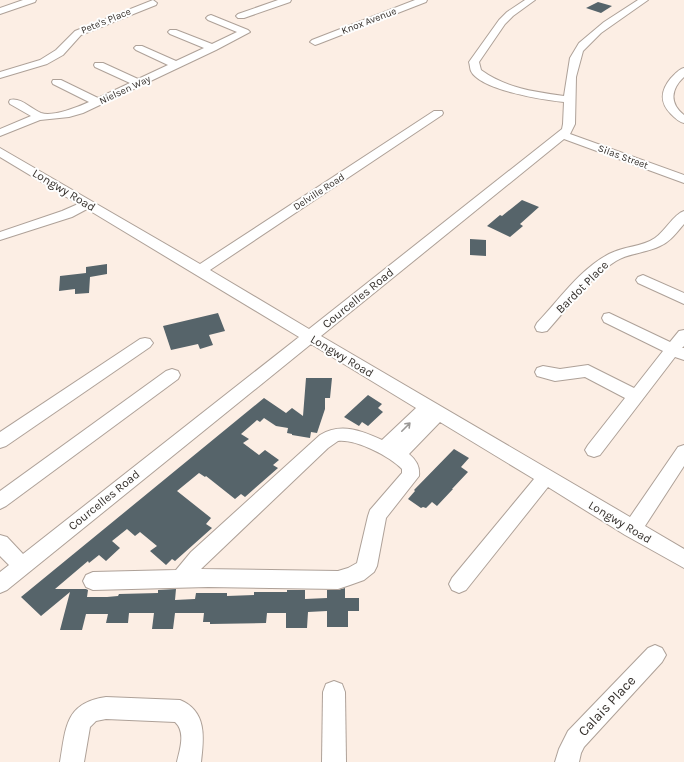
<svg xmlns="http://www.w3.org/2000/svg" width="684" height="762" font-family="Karla,sans-serif">
<style>
.building{fill:#56646a}
.lines{fill:none;stroke-linecap:round;stroke-linejoin:round}
.minor-casing{stroke:#aea198;stroke-width:2}
.minor{fill:#fff;fill-rule:evenodd}
.oneway{stroke:#9a9896}
.labels{text-anchor:middle;dominant-baseline:central;stroke-width:4;stroke-linejoin:round;paint-order:stroke}
.far-street-label{font-size:10px;fill:#35302c;stroke:#fefefe}
.street-label{font-size:12px;fill:#35302c;stroke:#fefefe}
.near-street-label{font-size:14px;fill:#35302c;stroke:#fefefe}
</style>
<rect width="100%" height="100%" fill="#fceee4"/>
<g class="building">
<polygon points="598,2 612,6 601,13 586,8"/>
<polygon points="522,200 539,207 520,224 523,226 510,237 487,226 500,215 502,216"/>
<polygon points="470,239 486,240 486,256 470,255"/>
<polygon points="107,264 107,274 90,277 89,293 75,294 75,289 59,291 60,276 86,273 86,267"/>
<polygon points="218,313 225,331 209,335 213,345 200,349 198,344 171,350 163,326"/>
<polygon points="306,378 332,378 330,398 325,398 325,409 317,433 311,432 310,438 292,435 292,434 287,433 288,428 276,426 264,418 260,422 257,420 241,434 249,439 243,443 259,455 265,450 279,460 273,465 278,468 245,497 241,494 235,499 206,476 205,477 199,473 177,491 211,518 206,524 212,528 175,561 172,559 166,565 150,551 157,546 140,532 135,536 127,529 112,541 120,548 106,561 99,555 89,563 88,561 55,589 86,589 88,590 87,597 107,597 118,596 119,594 158,593 158,590 176,589 175,600 195,599 196,593 227,593 227,596 254,595 254,592 287,592 287,590 305,590 305,599 327,598 327,590 338,590 345,588 345,598 359,598 359,611 348,611 348,627 327,627 327,611 308,612 307,628 286,628 286,613 267,613 266,623 210,624 210,622 203,622 204,613 175,613 173,629 152,629 154,613 129,613 128,623 106,623 108,614 86,614 82,630 60,630 70,592 41,616 21,597 264,398 286,413 292,408 303,416"/>
<polygon points="368,395 382,404 378,408 383,412 368,426 362,422 359,426 344,417"/>
<polygon points="454,449 469,458 461,467 468,472 452,489 453,489 437,506 432,502 426,508 423,507 421,508 408,499 415,491 414,490"/>
</g>
<g class="lines">
<g class="minor-casing">
<g id="minor">
<polygon points="23,0 36,0 35,2 0,14 0,8"/>
<polygon points="153,0 157,3 156,5 81,35 63,55 47,64 0,78 0,72 40,60 56,50 75,31"/>
<polygon points="278,0 291,0 290,2 244,18 238,18 236,16 238,14"/>
<polygon points="415,0 427,0 426,2 318,44 315,45 310,42 312,40"/>
<path d="M525 0H535L513 16 505 24 479 62 481 70C506 88 534 92 564 96L570 58 579 43 604 22 638 0H648L601 33 583 51 576 77 575 124 570 134 684 175V183L564 139 321 336 630 517 678 447 684 445V466L645 526 684 549V568L625 535 548 487 466 590 459 593 452 590 449 584 452 578 534 479 440 422 409 454C416 460 420 466 419 476L386 518 377 566 374 572 364 580 350 585 338 589 208 587 93 590 86 587 83 581 86 575 93 572 176 570 191 552 320 435C341 422 362 431 382 440L416 408 311 344 7 590 0 593V572L9 565 0 556V535L7 537 23 554 299 337 87 209 72 217 0 240V232L62 211 78 204 0 157V148L200 264 434 111H442L443 113 442 115 210 270 309 329 562 129 563 124 564 102C544 100 480 90 471 71 470 69 470 65 469 62L499 20 507 12ZM338 441C356 439 389 456 402 469V473L370 510 368 516 357 563 348 568 338 571 201 569 328 448Z"/>
<path d="M211 15 248 30 250 32 216 50 83 113 69 117 40 120 0 136V129L31 116 10 104 9 102 10 100C21 97 31 109 41 113 53 117 78 107 89 102L53 84 52 82 53 80H61L98 98 130 83 95 67 94 65 95 63H103L138 79 168 65 136 50 134 48 136 46H142L176 61 204 48 170 34 168 32 170 30H176L212 44 237 32 208 20 206 18 208 16Z"/>
<path d="M684 68V77C671 89 669 103 684 115V123C679 122 675 118 671 114 659 102 661 90 671 78 675 74 679 69 684 68Z"/>
<path d="M684 211V224C677 232 670 242 660 246 646 253 629 253 616 261 589 278 569 307 547 331L542 332 537 331 535 327 537 323C559 300 580 269 609 254 624 246 642 247 655 238 665 231 674 214 684 211Z"/>
<polygon points="643,275 684,293 684,304 638,283 636,280 638,277"/>
<polygon points="609,313 670,342 679,331 684,330 684,346 682,348 684,348 684,360 675,357 600,455 594,457 588,455 585,450 588,445 625,398 585,377 555,381 537,376 535,372 537,368 543,366 560,369 588,365 634,388 663,351 604,322 602,318 604,314"/>
<polygon points="145,338 150,339 153,343 150,347 6,446 0,448 0,432 140,339"/>
<polygon points="172,369 178,371 180,375 178,379 6,506 0,509 0,491 166,371"/>
<polygon points="655,645 662,648 666,655 662,662 584,747 581,753 579,762 555,762 559,749 568,731 648,648"/>
<polygon points="334,681 342,684 345,692 346,762 322,762 323,692 326,684"/>
<path d="M106 697 180 700C207 711 204 738 201 762H177C180 749 186 732 175 722L106 719 96 721 90 727 84 762H60C66 727 65 703 106 697Z"/>
</g>
</g>
<use href="#minor" class="minor"/>
</g>
<defs><path id="oneway-shaft" d="M-6 0H5M1.5-3L5.5 0L1.5 3" fill="none" stroke-width="1.6" stroke-linecap="round" stroke-linejoin="round"/></defs>
<use class="oneway" href="#oneway-shaft" transform="translate(406 427) rotate(-45)"/>
<g class="labels">
<g class="far-street-label">
<text transform="translate(106 21) rotate(-22)">Pete's Place</text>
<text transform="translate(369 21) rotate(-21)">Knox Avenue</text>
<text transform="translate(125 90) rotate(-25)">Nielsen Way</text>
<text transform="translate(623 157) rotate(20)">Silas Street</text>
<text transform="translate(319 192) rotate(-33)">Delville Road</text>
</g>
<g class="street-label">
<text transform="translate(64 190) rotate(31)">Longwy Road</text>
<text transform="translate(582 287) rotate(-45)">Bardot Place</text>
<text transform="translate(358 298) rotate(-39)">Courcelles Road</text>
<text transform="translate(342 356) rotate(31)">Longwy Road</text>
<text transform="translate(104 500) rotate(-39)">Courcelles Road</text>
<text transform="translate(620 522) rotate(31)">Longwy Road</text>
</g>
<g class="near-street-label">
<text transform="translate(607 706) rotate(-47)">Calais Place</text>
</g>
</g>
</svg>
